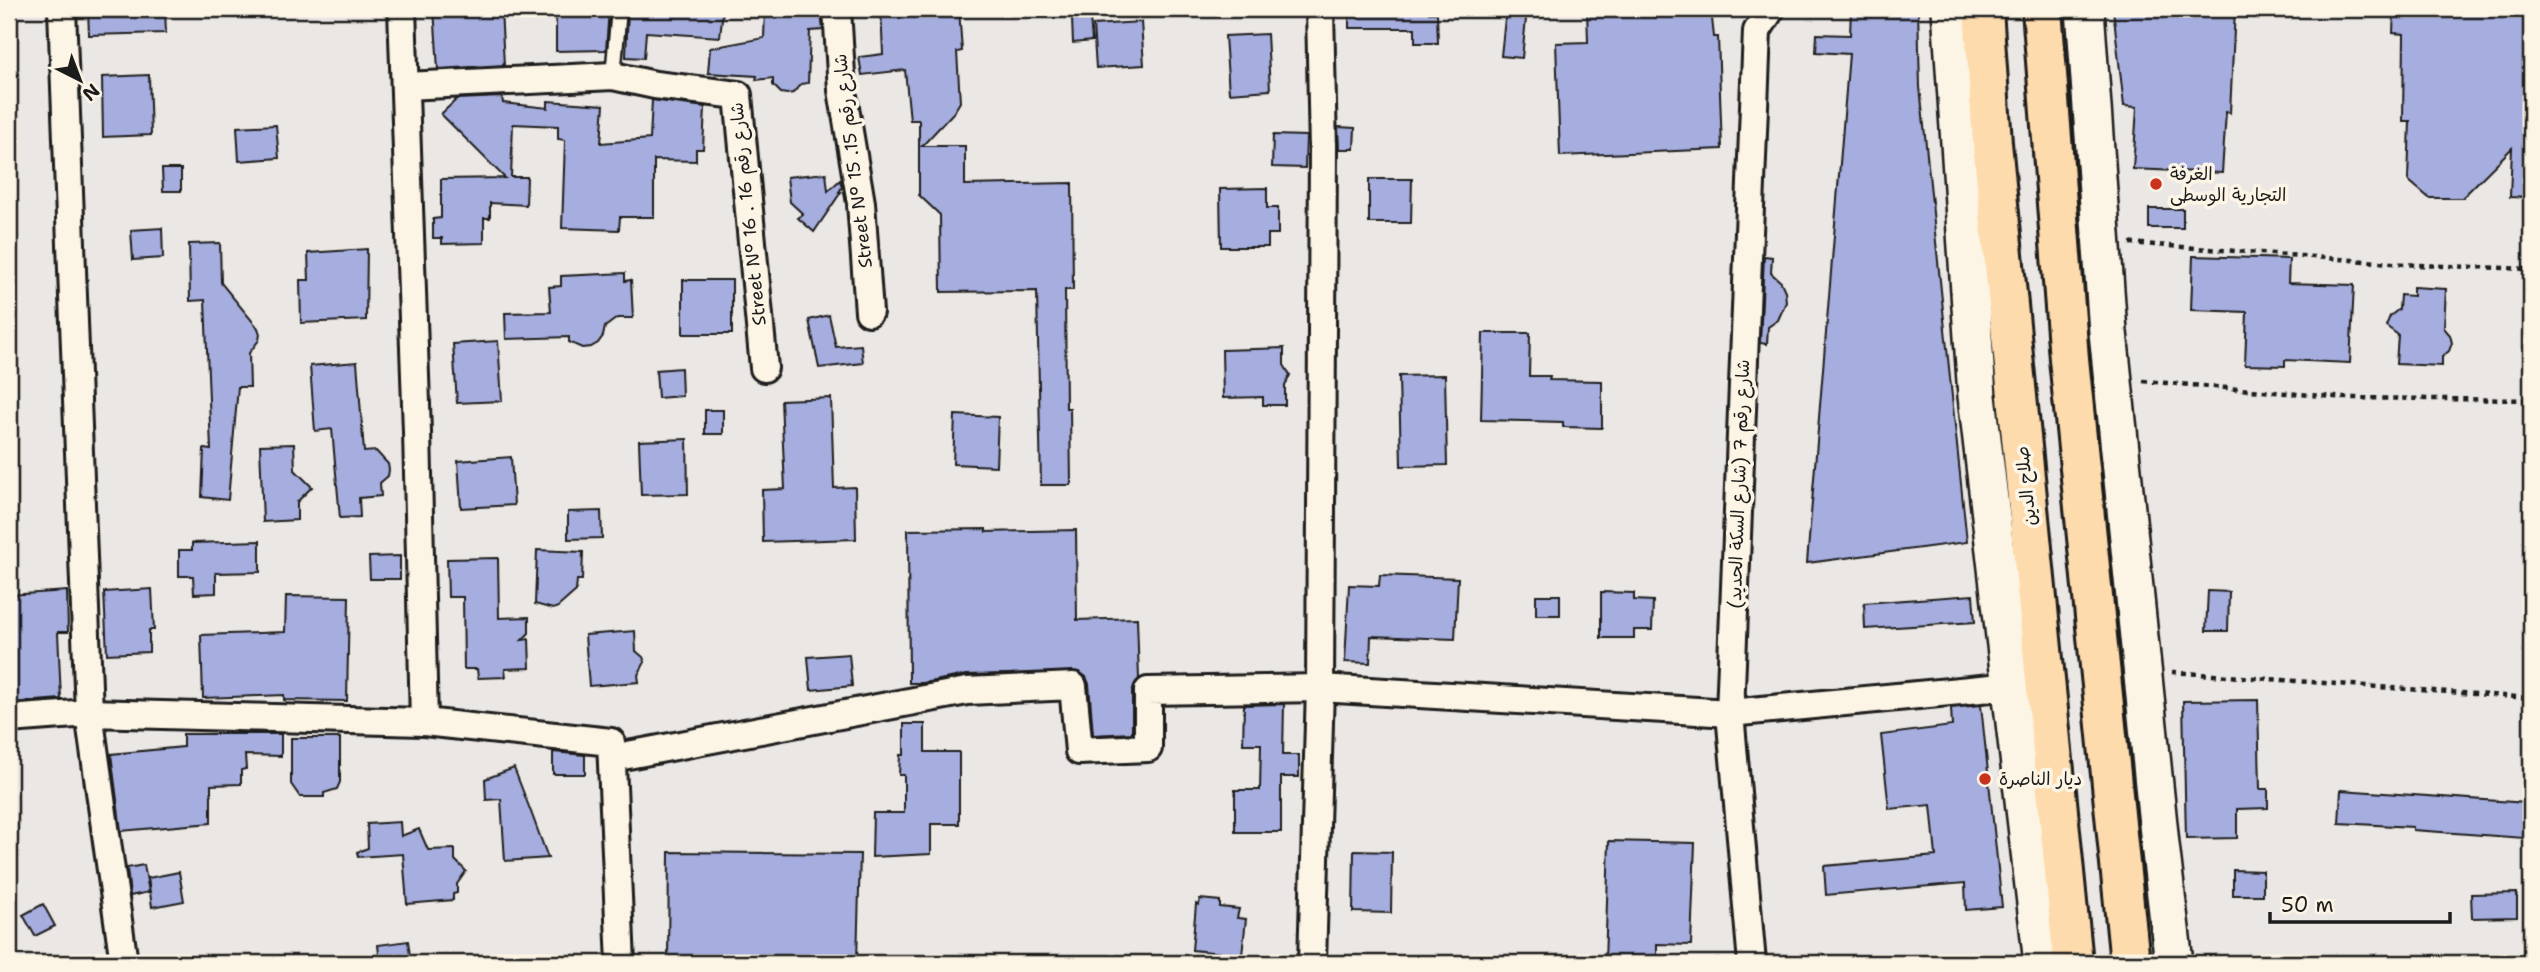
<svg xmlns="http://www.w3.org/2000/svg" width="2540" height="972" font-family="'Shantell Sans','Playpen Sans Arabic',sans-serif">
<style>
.building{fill:#a6aedf;stroke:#1c1c1c;stroke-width:2}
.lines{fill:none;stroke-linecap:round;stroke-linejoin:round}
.lane-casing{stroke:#1c1c1c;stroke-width:19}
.street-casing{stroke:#1c1c1c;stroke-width:32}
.secondary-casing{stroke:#1c1c1c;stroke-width:42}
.highway-casing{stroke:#1c1c1c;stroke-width:44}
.path{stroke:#1c1c1c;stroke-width:4.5;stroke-dasharray:5 5;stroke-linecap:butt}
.lane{stroke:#fcf5e5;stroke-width:14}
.street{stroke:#fcf5e5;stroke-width:26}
.secondary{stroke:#fcf5e5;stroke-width:37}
.highway{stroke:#fedbac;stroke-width:38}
.poi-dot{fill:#c8321e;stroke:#fcf5e5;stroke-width:2.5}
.labels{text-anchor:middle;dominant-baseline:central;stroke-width:7;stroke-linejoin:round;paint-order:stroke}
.street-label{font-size:18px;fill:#1c1c1c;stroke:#fcf5e5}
.poi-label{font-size:18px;fill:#1c1c1c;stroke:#fcf5e5;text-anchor:start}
</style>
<rect width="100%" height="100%" fill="#ebe7e4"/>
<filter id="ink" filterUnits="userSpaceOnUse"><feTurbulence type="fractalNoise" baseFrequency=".0143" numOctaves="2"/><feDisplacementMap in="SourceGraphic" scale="14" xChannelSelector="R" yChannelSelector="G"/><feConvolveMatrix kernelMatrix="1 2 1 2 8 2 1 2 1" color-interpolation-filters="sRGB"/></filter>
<g filter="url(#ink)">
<g class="building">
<polygon points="88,9 165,9 166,33 89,35"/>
<polygon points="434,9 501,9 504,65 438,69"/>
<polygon points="556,9 609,9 606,50 556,51"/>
<polygon points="628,9 723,9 720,37 646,32 644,58 626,57"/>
<polygon points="881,9 959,9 962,51 957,52 960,102 954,112 922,146 965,146 965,185 1072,183 1073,290 1065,290 1066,408 1070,408 1071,485 1041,485 1037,291 941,292 940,215 919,195 919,120 910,120 905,70 862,75 859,57 883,54"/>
<polygon points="1349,9 1429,9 1429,13 1437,13 1438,43 1415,43 1415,28 1349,28"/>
<polygon points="1506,9 1527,9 1522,58 1501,56"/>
<polygon points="1587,9 1711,9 1714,37 1718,37 1722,149 1560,156 1556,43 1588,42"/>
<polygon points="1851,9 1918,9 1920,87 1967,542 1807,563 1849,54 1816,52 1817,34 1850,35"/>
<polygon points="2113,9 2235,9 2230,113 2226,112 2222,173 2133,169 2137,107 2124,106"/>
<polygon points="2394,9 2531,9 2531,198 2510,197 2512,148 2462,198 2429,198 2408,180 2410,121 2403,121 2404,34 2393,33"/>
<polygon points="765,10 821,13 823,30 810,31 808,83 801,84 793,93 787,94 781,93 773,85 773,78 756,80 757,76 708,73 710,48 764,38"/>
<polygon points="1090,18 1092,41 1073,43 1072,19"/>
<polygon points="1141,22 1144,65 1096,68 1093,25"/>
<polygon points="1267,34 1270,90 1229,93 1225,36"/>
<polygon points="149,75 151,135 103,137 102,77"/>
<polygon points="502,97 503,103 548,108 548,101 604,105 601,143 650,139 652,100 705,107 703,149 696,149 696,161 654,160 654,217 620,217 619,230 562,228 565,140 558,139 558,126 513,124 511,177 527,177 526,205 490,203 490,218 484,218 484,243 442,244 442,238 433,238 433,219 441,218 441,179 505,178 441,114 457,99"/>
<polygon points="276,125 279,158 239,161 237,127"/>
<polygon points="1338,127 1355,128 1354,149 1339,149"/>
<polygon points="1273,135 1306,136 1305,168 1272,167"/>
<polygon points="162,169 181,169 181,191 163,191"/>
<polygon points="826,173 828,191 840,180 842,187 839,192 841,192 814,232 798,218 803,214 790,202 787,177"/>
<polygon points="1369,179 1412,179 1411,223 1369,223"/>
<polygon points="1267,188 1267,208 1278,208 1278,234 1268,234 1268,247 1221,247 1220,189"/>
<rect x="2149" y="209" width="34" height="19"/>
<polygon points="162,228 163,258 133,260 131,230"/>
<polygon points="220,243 221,283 258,328 260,334 259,340 249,353 250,387 238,387 228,500 202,497 204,449 211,450 205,300 190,301 189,244"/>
<polygon points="367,249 366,320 301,323 300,280 309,280 308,253"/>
<polygon points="1764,256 1772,257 1771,273 1781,282 1785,291 1786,302 1778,320 1768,327 1767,344 1760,343"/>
<polygon points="2193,256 2289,259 2288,283 2354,285 2350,363 2285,360 2285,366 2245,365 2247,312 2191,310"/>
<polygon points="625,273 625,281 631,280 633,318 617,318 605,327 603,336 598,343 591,347 582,348 569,342 569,337 506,339 505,313 551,312 549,287 561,286 561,276"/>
<rect x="683" y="280" width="49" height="54"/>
<polygon points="2413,287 2446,289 2444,328 2450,335 2452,343 2449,351 2442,357 2442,366 2396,364 2398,335 2386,326 2390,316 2399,309 2400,295 2413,296"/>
<polygon points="829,315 836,347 861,345 863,363 819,368 809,320"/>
<polygon points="1483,333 1530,333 1529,376 1550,376 1549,380 1602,381 1602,428 1563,427 1563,422 1481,420"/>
<polygon points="498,341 502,401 457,403 453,344"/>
<polygon points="1284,348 1284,365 1290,375 1285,386 1285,405 1263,405 1263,397 1223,398 1222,350"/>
<polygon points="357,362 364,452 376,451 388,464 389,470 388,476 380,483 381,496 359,498 360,517 340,518 332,429 315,431 310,366"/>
<polygon points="681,368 682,396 658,398 656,370"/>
<polygon points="1445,375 1447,465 1401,466 1399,376"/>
<polygon points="831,398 834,488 855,487 856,539 763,542 762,490 785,489 781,400"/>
<rect x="705" y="410" width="18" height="24"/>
<polygon points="955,415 998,417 996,466 953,464"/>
<polygon points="687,439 688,494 641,495 639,441"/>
<polygon points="294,444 295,470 312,487 297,502 297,520 263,522 260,445"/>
<polygon points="511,457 514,505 461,508 458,461"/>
<polygon points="601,511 602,538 568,539 568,512"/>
<polygon points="986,529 986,532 1076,530 1077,620 1137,618 1139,679 1132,691 1132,733 1093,735 1089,684 1086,677 1079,672 966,675 923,683 909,683 908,530"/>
<polygon points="260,541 260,572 216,573 216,593 194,594 193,576 179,576 179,550 192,550 192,543"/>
<polygon points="537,550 583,552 582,580 577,580 576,591 558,607 553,609 535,604"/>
<polygon points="400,556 400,579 370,579 369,557"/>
<polygon points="498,558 499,618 529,617 529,633 522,640 529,639 530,668 505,669 506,677 478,678 477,669 464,669 463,597 448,597 447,559"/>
<polygon points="1380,575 1458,578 1455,639 1371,636 1370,663 1345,662 1349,585 1379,586"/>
<polygon points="152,589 154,630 149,630 149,652 107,654 104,592"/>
<polygon points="67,591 68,632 58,632 61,699 9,703 9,595"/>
<polygon points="2208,591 2229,592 2228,631 2206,631"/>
<polygon points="1601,592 1634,593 1634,600 1653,601 1652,630 1634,630 1634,638 1601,638"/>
<rect x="1536" y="595" width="24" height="20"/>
<polygon points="1973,595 1975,622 1865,629 1864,603"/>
<polygon points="286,596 349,597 347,701 284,700 284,695 203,698 201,635 285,632"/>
<polygon points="635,631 636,651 643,657 645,662 638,675 639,682 589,686 585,635"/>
<polygon points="849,654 852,686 811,690 808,657"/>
<polygon points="2258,700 2260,789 2268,789 2268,808 2237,809 2237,838 2186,839 2183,701"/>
<polygon points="1284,704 1283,755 1299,755 1299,777 1281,777 1281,832 1235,832 1235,790 1260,790 1261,744 1243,744 1244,705"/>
<polygon points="1981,705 2002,907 1966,910 1965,883 1826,895 1824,866 1936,856 1931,805 1889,809 1881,735 1952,726 1951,708"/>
<polygon points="904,724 925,724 925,752 959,752 959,824 931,824 931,854 872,857 873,813 904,813 904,775 899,775 900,755 904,755"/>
<polygon points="183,734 281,734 281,756 245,755 246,769 241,770 241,784 211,785 211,823 121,831 111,754 183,747"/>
<polygon points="291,738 340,738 340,782 337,789 324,793 324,797 300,797 291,784"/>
<polygon points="553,752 585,755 585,774 553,774"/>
<polygon points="514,768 531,812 548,858 505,861 501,799 486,800 485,779"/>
<polygon points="2341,790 2527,803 2524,838 2413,830 2413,827 2339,823"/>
<polygon points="400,822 401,836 419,829 428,850 455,849 455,860 466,871 457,884 457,893 453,894 453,900 407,904 403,854 358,857 357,852 368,848 367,824"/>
<polygon points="1609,841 1695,843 1691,945 1657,944 1657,963 1605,963"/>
<polygon points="1354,851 1392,852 1391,913 1353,912"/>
<polygon points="669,852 860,854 857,961 750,959 750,963 668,963"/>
<polygon points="144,865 149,892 130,896 127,868"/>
<polygon points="2233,870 2263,871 2263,895 2233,895"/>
<polygon points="179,872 184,901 152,907 148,878"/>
<polygon points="2517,893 2517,917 2472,918 2471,894"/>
<polygon points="1200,899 1220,901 1220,907 1239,909 1237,918 1246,919 1242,955 1192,950 1196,904 1199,905"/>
<polygon points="43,904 55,926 35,936 23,915"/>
<polygon points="408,941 411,963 380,963 378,945"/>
</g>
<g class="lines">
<g class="lane-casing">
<polyline id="lane" points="613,76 619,9"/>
</g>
<g class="street-casing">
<g id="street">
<polyline points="62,9 89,713 124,963"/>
<polyline points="402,9 417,432 424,722"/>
<polyline points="837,9 842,90 861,203 869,312"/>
<polyline points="406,86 613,76 655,85 738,95 764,368"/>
<polyline points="9,719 89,713 424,722 611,742 621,963"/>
<polyline points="612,758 967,691 1073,686 1079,751 1148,748 1148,691 1320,688 1730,713 2012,686"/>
<polyline points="1312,963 1320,688 1323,151 1320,9"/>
<polyline points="1752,963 1730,713 1757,31 1771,9"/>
</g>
</g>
<g class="secondary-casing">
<g id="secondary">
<polyline points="1951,9 1977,396 2043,963"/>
<polyline points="2085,9 2108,332 2160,844 2174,963"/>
</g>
</g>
<g class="highway-casing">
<g id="highway">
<polyline points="1983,9 1992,143 2073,963"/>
<polyline points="2042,9 2069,359 2130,963"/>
</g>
</g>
<g class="path">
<polyline points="2130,243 2418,265 2531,269"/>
<polyline points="2143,381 2346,398 2531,400"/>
<polyline points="2172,672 2531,698"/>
</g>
<use href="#lane" class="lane"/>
<use href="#street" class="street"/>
<use href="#secondary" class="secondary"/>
<use href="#highway" class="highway"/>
</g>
</g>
<g class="poi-dot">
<circle cx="2156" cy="184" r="7"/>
<circle cx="1985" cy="779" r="7"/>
</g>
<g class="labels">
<g class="street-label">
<text transform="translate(853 161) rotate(-97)">Street N° 15 .شارع رقم 15</text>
<text transform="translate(748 214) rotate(-96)">Street N° 16 . شارع رقم 16</text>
<text transform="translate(1739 484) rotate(-88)">شارع رقم 7 (شارع السكة الحديد)</text>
<text transform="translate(2026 486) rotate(-96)">صلاح الدين</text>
</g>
<g class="poi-label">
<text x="2170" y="174">الغرفة<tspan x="2170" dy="21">التجارية الوسطى</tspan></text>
<text x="1999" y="779">ديار الناصرة</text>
</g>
</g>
<rect width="2540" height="972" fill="none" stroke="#fcf5e5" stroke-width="35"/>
<rect x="18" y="18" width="2505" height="937" fill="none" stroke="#1c1c1c" stroke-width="2.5" filter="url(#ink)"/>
<g transform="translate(80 80) rotate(138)" stroke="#fcf5e5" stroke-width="5" paint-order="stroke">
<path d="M0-5L12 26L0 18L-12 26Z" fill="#1c1c1c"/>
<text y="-10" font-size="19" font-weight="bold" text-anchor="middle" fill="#1c1c1c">N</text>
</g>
<path d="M2270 912v10h180v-10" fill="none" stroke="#1c1c1c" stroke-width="3.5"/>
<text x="2281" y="912" font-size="21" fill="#1c1c1c" stroke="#fcf5e5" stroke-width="5" paint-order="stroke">50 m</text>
</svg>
